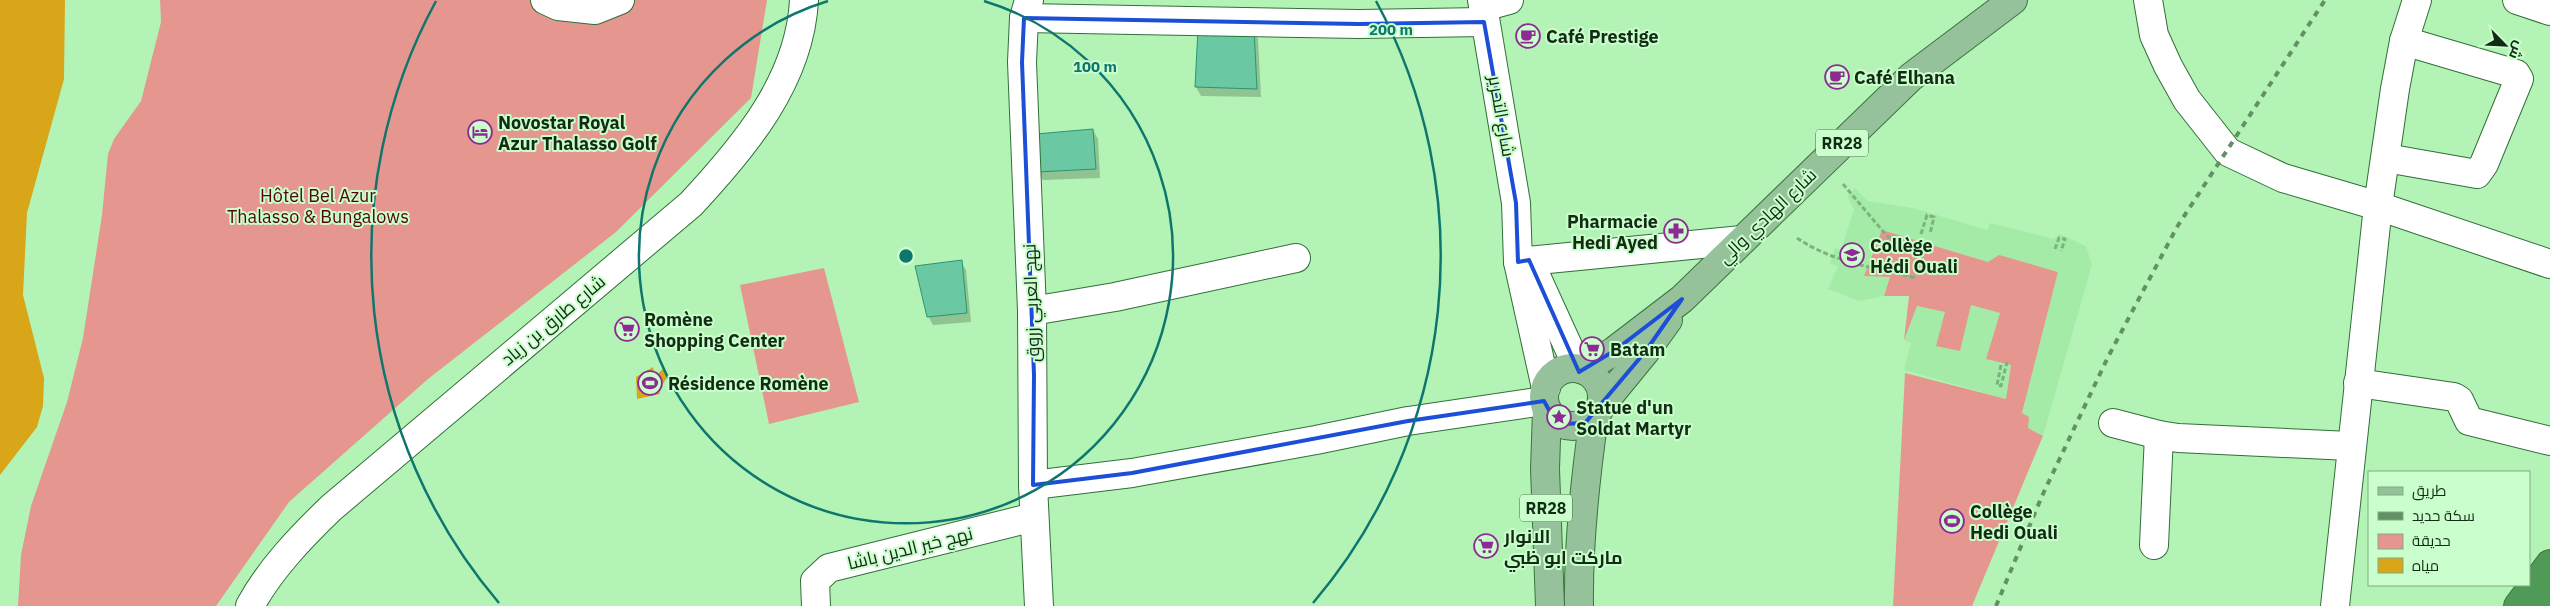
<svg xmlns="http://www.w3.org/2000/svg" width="2550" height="606" font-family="'IBM Plex Sans',Cairo,sans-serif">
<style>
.built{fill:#a4eba8}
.green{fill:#e5978f}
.water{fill:#d8a618}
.shadow{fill:#0003}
.building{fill:#6ac9a3;stroke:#2e9370}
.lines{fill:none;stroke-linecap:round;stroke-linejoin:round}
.minor-casing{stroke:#316f38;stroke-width:30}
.major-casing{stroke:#3a743f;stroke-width:30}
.highway-casing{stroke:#3a743f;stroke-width:30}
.path{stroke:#7db280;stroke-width:3;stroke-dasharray:5 2.5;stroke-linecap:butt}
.minor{stroke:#fff;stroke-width:28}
.major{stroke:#95c29a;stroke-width:28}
.highway{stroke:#4f9a56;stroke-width:28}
.rail{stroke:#639065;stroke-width:4;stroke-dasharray:6 6;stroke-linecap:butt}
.marked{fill:none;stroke:#1d4ed8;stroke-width:4;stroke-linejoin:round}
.ring{fill:none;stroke:#0f766e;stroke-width:2.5}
.labels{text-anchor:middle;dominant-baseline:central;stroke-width:4;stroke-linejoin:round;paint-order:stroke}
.shield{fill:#cafecc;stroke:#496b4b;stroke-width:1}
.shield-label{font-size:16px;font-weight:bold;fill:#122c14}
.poi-label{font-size:18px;font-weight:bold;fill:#122c14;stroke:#cafecc;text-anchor:start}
.street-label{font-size:18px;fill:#122c14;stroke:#cafecc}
.park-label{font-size:18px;fill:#530609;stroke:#cafecc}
.centre{fill:#0f766e;stroke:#cafecc;stroke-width:2.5}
.ring-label{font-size:15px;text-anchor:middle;font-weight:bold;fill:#0f766e;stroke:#cafecc;stroke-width:4;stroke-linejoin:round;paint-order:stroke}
</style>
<rect width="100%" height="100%" fill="#b3f4b6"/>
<g class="built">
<polygon points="1855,188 1867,201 1913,208 1987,230 1990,223 2054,239 2059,234 2086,246 2092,265 2043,436 2028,428 2022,414 2058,272 1988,262 1882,230 1864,276 1891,277 1884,296 1859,301 1828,289 1838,266 1830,264 1835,248 1841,250 1854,209 1847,196"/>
<polygon points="1971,304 2000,313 1986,359 2011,365 2006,399 1904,370 1911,343 1904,340 1916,306 1945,312 1960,350"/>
</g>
<g class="green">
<polygon points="160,0 767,0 751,98 616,232 428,379 289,502 216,606 18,606 21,555 31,506 67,402 83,338 102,215 108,154 114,139 141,101 161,22"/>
<polygon points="1882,230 1988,262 1999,255 2058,272 2022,413 2029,417 2028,428 2043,436 1972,606 1893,606 1905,373 2006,399 2011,365 1986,359 2000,313 1971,305 1960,351 1936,346 1945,312 1917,306 1904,340 1909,296 1884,296 1890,277 1864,276"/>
<polygon points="824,268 859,402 769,424 740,285"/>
</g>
<g class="water">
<polygon points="0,0 65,0 64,79 27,213 23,295 44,378 43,406 37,427 0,475"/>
<polygon points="653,367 655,376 664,368 668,376 659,390 660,394 637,399 636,377"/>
</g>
<g class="shadow">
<polygon points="1199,30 1253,30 1258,39 1261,97 1201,96 1196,87"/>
<polygon points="1093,130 1098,139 1100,178 1043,180 1038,172"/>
<polygon points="961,262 966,270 971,322 933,325 928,316"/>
</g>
<g class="building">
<polygon points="1198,29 1254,29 1257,89 1195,87"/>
<polygon points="1093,129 1096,169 1037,172 1036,134"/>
<polygon points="962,260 967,313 927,317 915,266"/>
</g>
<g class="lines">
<g class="minor-casing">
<g id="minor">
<polyline points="545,0 558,6 595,10 620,0"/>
<polyline points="1029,0 1024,18 1022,62 1032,311 1033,485 1039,606"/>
<polyline points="1482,0 1516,203 1518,262 1546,388"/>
<polyline points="2148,0 2154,35 2168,66 2187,100 2228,152 2283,178 2378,206 2550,264"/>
<polyline points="2517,0 2550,11"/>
<polyline points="1483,7 1509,0"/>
<polyline points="1024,18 1359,24 1484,22"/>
<polyline points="2386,158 2477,174 2484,164 2519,79 2516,74 2404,41"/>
<polyline points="1518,262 1742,240"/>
<polyline points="1531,265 1578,368"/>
<polyline points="1032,311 1115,297 1296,258"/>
<polyline points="2358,383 2454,397 2459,400 2469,421 2550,441"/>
<polyline points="2113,423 2159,435 2178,438 2350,446"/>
<polyline points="1033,485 1132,473 1316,440 1408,421 1544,401"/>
<polyline points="2154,545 2159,435"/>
<path d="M250 606C270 569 301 537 331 508L691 204C744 147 800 81 804 0"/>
<polyline points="816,606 815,581 829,568 1034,517"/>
<polyline points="2335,606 2378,206 2395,89 2404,41 2417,0"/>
</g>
</g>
<g class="major-casing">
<g id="major">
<circle cx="1573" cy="397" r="29"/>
<polyline points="1583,370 1614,351 1682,299 1911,77 2013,0"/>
<polyline points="1600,407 1645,352 1668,320"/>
<polyline points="1547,410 1545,469 1550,606"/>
<path d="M1579 606C1578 542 1585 480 1594 417"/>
</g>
</g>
<g class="highway-casing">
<g id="highway">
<polyline points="2518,606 2550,564"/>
<polyline points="2547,606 2550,602"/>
</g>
</g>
<g class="path">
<polyline points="1843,184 1887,236 1922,253"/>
<polyline points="1921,234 1927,215 1934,217 1930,234"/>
<path d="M1797 238C1832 262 1875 268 1916 278"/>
<polyline points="2055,249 2059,238 2065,239 2061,251"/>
<polyline points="2001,365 1997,385 2001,386 2007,362"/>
</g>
<use href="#minor" class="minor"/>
<use href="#major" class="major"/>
<use href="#highway" class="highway"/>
<polyline class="rail" points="1996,606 2042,496 2108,357 2177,227 2325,0"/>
</g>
<path class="marked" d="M1024 18 1359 24 1484 22 1516 203 1518 262 1529 260 1579 372 1614 351 1682 299 1645 352 1585 423 1563 424 1554 419 1544 401 1408 421 1132 473 1033 485 1034 375 1022 62Z"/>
<g class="ring">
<path d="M984 1A267 267 0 1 1 828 1"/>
<path d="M499 603A535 535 0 0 1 436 1M1376 1A535 535 0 0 1 1313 603"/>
</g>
<defs>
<g id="cafe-ring" transform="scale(1.25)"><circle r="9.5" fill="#cafecc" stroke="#8d2b93" stroke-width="1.5"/><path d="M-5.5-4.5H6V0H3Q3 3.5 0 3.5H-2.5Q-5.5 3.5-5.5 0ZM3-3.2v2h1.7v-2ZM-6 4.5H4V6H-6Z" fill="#8d2b93"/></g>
<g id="hotel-ring" transform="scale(1.25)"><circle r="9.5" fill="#cafecc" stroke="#8d2b93" stroke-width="1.5"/><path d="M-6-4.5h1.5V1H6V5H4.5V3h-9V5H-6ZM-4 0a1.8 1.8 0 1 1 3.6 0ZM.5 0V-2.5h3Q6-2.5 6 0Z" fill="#8d2b93"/></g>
<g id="pharmacy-ring" transform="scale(1.25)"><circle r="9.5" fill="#cafecc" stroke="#8d2b93" stroke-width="1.5"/><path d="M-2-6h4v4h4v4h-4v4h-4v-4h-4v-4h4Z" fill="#8d2b93"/></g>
<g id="school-ring" transform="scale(1.25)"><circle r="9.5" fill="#cafecc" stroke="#8d2b93" stroke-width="1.5"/><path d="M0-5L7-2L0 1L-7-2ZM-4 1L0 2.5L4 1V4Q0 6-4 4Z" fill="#8d2b93"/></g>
<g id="supermarket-ring" transform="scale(1.25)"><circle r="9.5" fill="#cafecc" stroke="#8d2b93" stroke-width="1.5"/><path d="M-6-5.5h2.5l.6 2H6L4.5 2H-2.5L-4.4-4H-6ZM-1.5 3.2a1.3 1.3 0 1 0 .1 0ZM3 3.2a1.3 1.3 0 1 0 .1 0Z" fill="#8d2b93"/></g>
<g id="stadium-ring" transform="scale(1.25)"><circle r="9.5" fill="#cafecc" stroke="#8d2b93" stroke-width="1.5"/><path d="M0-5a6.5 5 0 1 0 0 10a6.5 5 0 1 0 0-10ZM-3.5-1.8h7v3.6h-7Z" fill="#8d2b93"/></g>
<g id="sight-ring" transform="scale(1.25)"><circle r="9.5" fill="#cafecc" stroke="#8d2b93" stroke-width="1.5"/><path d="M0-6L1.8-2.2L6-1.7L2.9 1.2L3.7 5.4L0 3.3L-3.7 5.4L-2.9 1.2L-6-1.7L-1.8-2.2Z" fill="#8d2b93"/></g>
</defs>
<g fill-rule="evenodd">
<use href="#cafe-ring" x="1528" y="36"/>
<use href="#cafe-ring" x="1837" y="77"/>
<use href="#hotel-ring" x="480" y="132"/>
<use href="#pharmacy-ring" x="1676" y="231"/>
<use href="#school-ring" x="1852" y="255"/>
<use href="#supermarket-ring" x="627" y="329"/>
<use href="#supermarket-ring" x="1592" y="349"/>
<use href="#stadium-ring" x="650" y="383"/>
<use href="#sight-ring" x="1559" y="417"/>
<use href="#stadium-ring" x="1952" y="521"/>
<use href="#supermarket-ring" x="1486" y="546"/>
</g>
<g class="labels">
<g class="shield">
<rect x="1816" y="129.5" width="52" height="27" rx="4"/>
<rect x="1520" y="494.5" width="52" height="27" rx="4"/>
</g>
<g class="shield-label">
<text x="1842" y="143">RR28</text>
<text x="1546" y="508">RR28</text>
</g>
<g class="poi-label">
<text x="1546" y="36">Café Prestige</text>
<text x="1854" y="77">Café Elhana</text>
<text x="498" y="122">Novostar Royal<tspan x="498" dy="21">Azur Thalasso Golf</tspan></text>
<text x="1658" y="221" text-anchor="end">Pharmacie<tspan x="1658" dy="21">Hedi Ayed</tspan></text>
<text x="1870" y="245">Collège<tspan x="1870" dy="21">Hédi Ouali</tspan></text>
<text x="644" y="319">Romène<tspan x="644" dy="21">Shopping Center</tspan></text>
<text x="1610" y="349">Batam</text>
<text x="668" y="383">Résidence Romène</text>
<text x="1576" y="407">Statue d'un<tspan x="1576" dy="21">Soldat Martyr</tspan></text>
<text x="1970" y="511">Collège<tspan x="1970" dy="21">Hedi Ouali</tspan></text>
<text x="1504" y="536">الانوار<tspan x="1504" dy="21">ماركت ابو ظبي</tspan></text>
</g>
<g class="street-label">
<text transform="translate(1502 116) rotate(80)">شارع التحرير</text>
<text transform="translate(1767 216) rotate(-44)">شارع الهادي والي</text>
<text transform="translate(1031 303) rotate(-92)">نهج العربي زروق</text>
<text transform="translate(553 320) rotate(-40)">شارع طارق بن زياد</text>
<text transform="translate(910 548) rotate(-14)">نهج خير الدين باشا</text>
</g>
<g class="park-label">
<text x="318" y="195">Hôtel Bel Azur<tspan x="318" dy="21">Thalasso &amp; Bungalows</tspan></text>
</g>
</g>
<circle cx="906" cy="256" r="8" class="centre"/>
<g class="ring-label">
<text x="1391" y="35">200 m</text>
<text x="1095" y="72">100 m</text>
</g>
<rect x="2368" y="471" width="162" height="115" fill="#cafecc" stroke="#80aa82"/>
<rect x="2378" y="487" width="25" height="8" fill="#95c29a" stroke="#80aa82"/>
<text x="2412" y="496" font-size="15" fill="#122c14">طريق</text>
<rect x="2378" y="512" width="25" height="8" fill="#639065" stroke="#80aa82"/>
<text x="2412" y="521" font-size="15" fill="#122c14">سكة حديد</text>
<rect x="2378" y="534" width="25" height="15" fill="#e5978f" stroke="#80aa82"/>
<text x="2412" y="546" font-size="15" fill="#122c14">حديقة</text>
<rect x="2378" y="558" width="25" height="15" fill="#d8a618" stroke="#80aa82"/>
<text x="2412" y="571" font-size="15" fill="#122c14">مياه</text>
<g transform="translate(2505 45) rotate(114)" stroke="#cafecc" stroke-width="4" paint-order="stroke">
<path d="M0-4L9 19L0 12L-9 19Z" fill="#122c14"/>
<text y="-8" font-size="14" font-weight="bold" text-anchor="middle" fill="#122c14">ش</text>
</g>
</svg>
